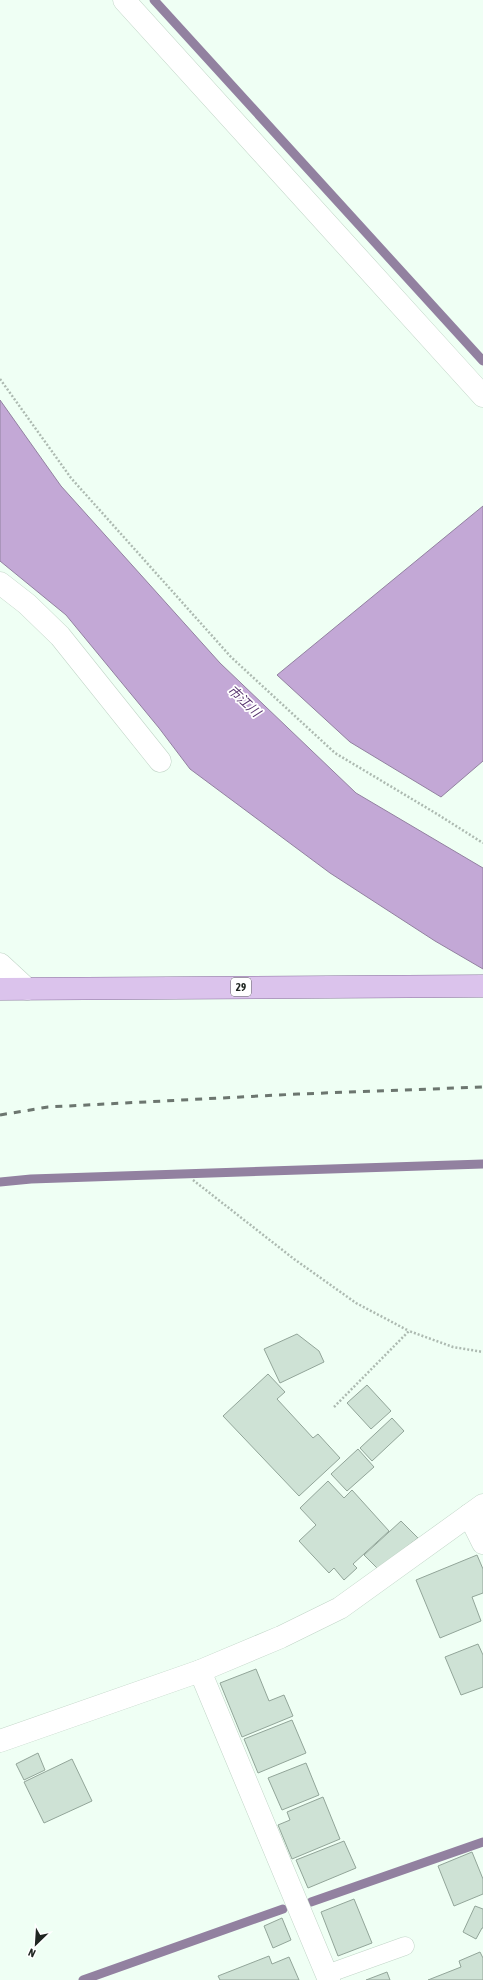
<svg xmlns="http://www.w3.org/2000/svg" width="483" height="1980" font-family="'Asap Condensed','Noto Sans JP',sans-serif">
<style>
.water{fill:#c3a8d6;stroke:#9281a0}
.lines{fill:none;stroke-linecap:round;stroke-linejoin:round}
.stream{stroke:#9281a0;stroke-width:9}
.building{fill:#cee2d5;stroke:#92a599}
.service-casing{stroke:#c1d5c7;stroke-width:19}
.minor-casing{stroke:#c1d5c7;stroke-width:23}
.tertiary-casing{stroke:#c1d5c7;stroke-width:23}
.primary-casing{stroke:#8a729d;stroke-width:23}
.path{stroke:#adbab1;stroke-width:2.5;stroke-dasharray:2 2;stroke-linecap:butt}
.service{stroke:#fff;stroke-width:18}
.minor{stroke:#fff;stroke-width:22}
.tertiary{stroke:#fff;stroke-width:22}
.primary{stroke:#dbc3ec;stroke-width:22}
.rail{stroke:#6c766f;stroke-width:3;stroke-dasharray:7 7;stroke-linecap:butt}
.labels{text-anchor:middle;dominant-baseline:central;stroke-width:3.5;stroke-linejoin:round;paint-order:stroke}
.shield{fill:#fff;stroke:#626764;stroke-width:1}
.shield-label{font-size:11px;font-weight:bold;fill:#1f2621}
.water-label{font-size:13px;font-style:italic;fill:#56336d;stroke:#fff}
</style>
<rect width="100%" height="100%" fill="#effff4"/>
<g class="water">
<polygon points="0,400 61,486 220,663 356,793 483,868 483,969 435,941 330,873 190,769 159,728 66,615 0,561"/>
<polygon points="483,506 483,761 441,797 350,742 277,675"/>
</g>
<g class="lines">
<g class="stream">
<polyline points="154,0 483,361"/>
<polyline points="0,1182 31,1179 483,1164"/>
<polyline points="311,1902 483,1842"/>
<polyline points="83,1980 283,1909"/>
</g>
</g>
<g class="building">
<polygon points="297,1334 319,1351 324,1362 280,1383 264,1349"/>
<polygon points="268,1374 285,1392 277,1399 313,1438 318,1434 340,1458 299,1496 223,1416"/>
<polygon points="367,1385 391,1411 371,1429 347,1403"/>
<polygon points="392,1418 404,1431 372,1461 360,1448"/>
<polygon points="358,1449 374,1467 347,1491 331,1474"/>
<polygon points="328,1481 344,1498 352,1490 389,1531 353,1564 357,1568 344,1580 334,1568 329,1573 299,1541 316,1525 300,1508"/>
<polygon points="401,1521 418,1538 378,1569 364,1555"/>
<polygon points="477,1555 483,1569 483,1593 472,1597 481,1621 440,1638 416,1580"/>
<polygon points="478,1644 483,1655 483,1687 461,1695 445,1657"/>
<polygon points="256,1669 269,1701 284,1695 293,1716 242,1737 220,1683"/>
<polygon points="292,1720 306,1753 258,1773 244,1739"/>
<polygon points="38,1753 45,1770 24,1780 16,1764"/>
<polygon points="72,1759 92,1801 44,1823 24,1782"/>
<polygon points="306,1763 319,1795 282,1810 268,1778"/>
<polygon points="323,1797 340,1839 292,1859 278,1825 290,1820 287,1812"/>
<polygon points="344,1841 356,1868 308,1888 296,1860"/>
<polygon points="472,1852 483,1879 483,1894 454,1906 438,1866"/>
<polygon points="354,1899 372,1943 338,1956 321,1912"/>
<polygon points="475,1906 483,1909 483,1928 482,1928 476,1939 463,1932"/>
<polygon points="282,1918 291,1940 273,1948 264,1926"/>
<polygon points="480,1952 483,1958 483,1980 428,1980 461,1967 459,1961"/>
<polygon points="269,1956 272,1964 289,1957 299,1980 220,1980 218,1976"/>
<polygon points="387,1972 390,1980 366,1980"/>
</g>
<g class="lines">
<g class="service-casing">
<polyline id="service" points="327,1974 405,1946"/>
</g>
<g class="minor-casing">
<g id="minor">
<polyline points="0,583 27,604 60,636 160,761"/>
<polyline points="0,964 27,989"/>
<polyline points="469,1515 483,1543"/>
<polyline points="200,1671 329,1980"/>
<polyline points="0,1741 200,1671 281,1637 340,1608 483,1505"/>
</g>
</g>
<g class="tertiary-casing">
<polyline id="tertiary" points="124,0 483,396"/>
</g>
<g class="primary-casing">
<polyline id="primary" points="0,989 483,986"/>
</g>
<g class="path">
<polyline points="0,379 71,478 231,657 335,753 437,814 483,843"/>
<polyline points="193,1180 294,1259 356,1303 409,1331"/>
<polyline points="334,1407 409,1331 453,1347 483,1352"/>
</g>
<use href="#service" class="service"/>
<use href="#minor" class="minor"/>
<use href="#tertiary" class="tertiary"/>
<use href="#primary" class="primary"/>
<polyline class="rail" points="0,1115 48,1107 298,1094 483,1087"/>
</g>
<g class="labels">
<rect class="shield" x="231" y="978" width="20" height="18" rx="3"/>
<g class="shield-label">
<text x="241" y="987">29</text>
</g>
<g class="water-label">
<text transform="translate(244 701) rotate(43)">市江川</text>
</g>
</g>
<g transform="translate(36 1944) rotate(205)" stroke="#ffffff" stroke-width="3" paint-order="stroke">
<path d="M0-3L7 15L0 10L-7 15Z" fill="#1f2621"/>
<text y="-6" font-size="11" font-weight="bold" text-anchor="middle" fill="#1f2621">N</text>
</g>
</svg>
